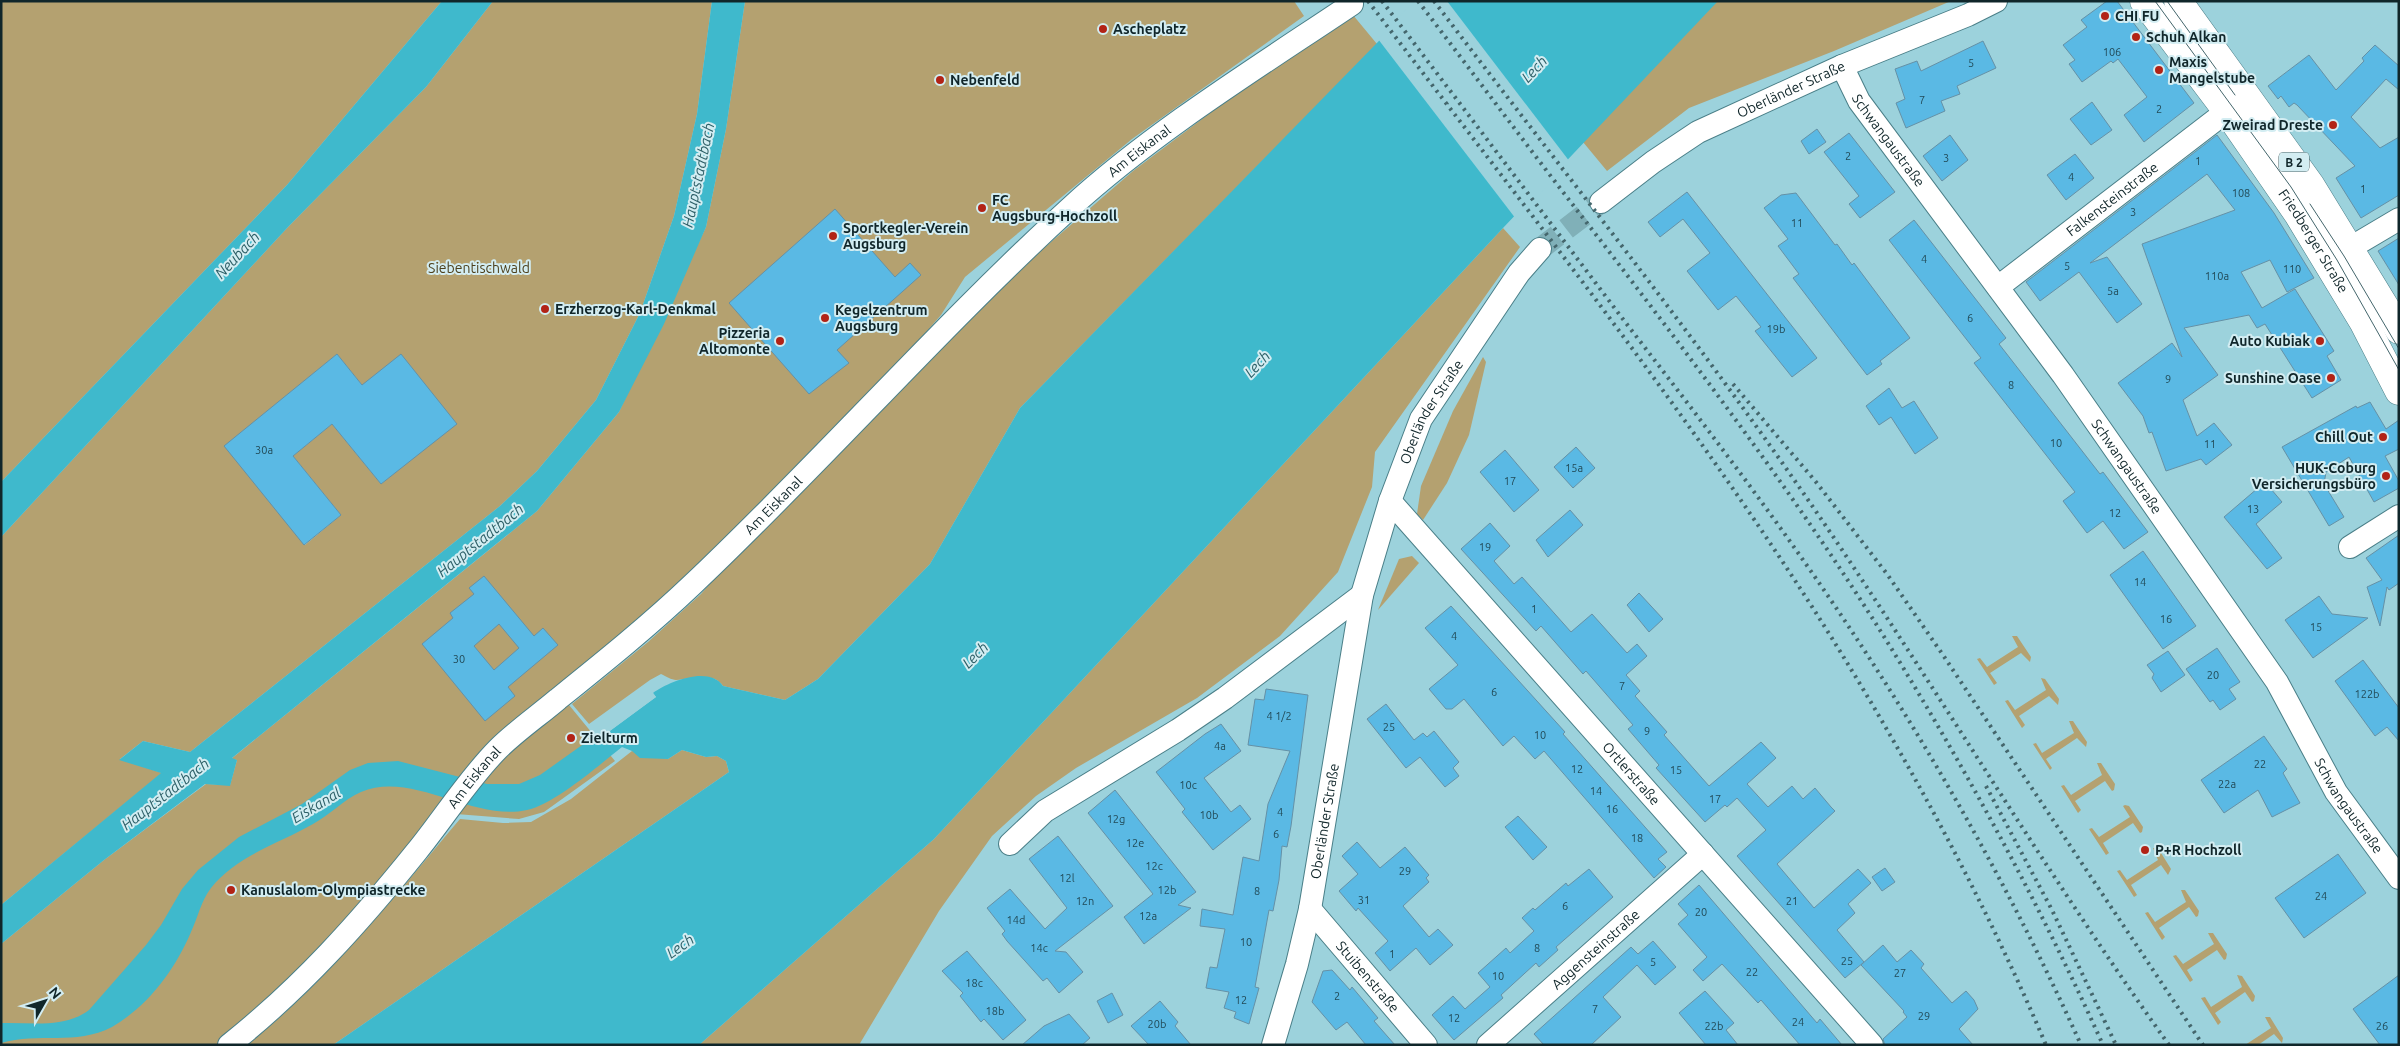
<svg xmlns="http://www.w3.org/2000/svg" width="2400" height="1046" font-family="Ubuntu,sans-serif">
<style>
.green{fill:#b4a170;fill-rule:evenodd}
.water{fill:#3fb9cc}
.pier{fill:#9cd2dc}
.building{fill:#5ab9e4;stroke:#6591a6;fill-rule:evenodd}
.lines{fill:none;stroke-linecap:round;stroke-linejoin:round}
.minor-tunnel{stroke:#80b0b8;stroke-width:22;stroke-dasharray:22 11;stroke-linecap:butt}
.minor-casing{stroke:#4a7f88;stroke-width:24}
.primary-casing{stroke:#4a7f88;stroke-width:29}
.minor{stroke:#fff;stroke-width:22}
.primary{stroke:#fff;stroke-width:28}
.tram{stroke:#44666c;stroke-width:1}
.rail{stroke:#44666c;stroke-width:4;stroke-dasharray:2.5 5;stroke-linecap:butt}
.poi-dot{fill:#b22316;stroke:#d3edf2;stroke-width:2}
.labels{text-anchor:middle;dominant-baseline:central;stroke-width:4;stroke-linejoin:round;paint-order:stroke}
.number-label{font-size:11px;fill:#224b58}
.shield{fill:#d3edf2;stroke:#4a6266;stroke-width:1}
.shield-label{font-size:12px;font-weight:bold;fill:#10262a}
.poi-label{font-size:14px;font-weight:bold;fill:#10262a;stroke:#d3edf2;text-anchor:start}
.street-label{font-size:14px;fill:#10262a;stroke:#d3edf2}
.park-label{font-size:14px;fill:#4c3f1b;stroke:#d3edf2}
.water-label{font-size:15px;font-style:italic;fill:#2d5f67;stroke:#d3edf2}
</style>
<rect width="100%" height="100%" fill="#9cd2dc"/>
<g class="green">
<polygon points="1,1 442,1 287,185 1,482"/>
<path d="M493 1H712L697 114 674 216 640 313 596 400 537 471 500 506 190 752 143 741 120 759 162 773 1 905V537L288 227 426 87ZM337 354 418 454 381 484 332 424 293 456 341 515 305 545 225 446Z"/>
<polygon points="745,1 1294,1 1304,16 1132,139 965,277 941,315 829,444 560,694 615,761 544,812 519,819 456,814 243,1045 1,1045 1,944 104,860 206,784 230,785 237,760 231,759 537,511 619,412 706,227 726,129"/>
<polygon points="1717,1 1951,1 1834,51 1689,108 1607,171 1583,142"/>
<path d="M1348 9 1377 44 1020 408 930 564 818 679 785 700 723 686C713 671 691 679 676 680 672 680 665 676 661 674L650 680 589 724 572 704 648 642 701 594 754 533 983 301 1133 171Z"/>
<polygon points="1503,228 1520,247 1375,452 1372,487 1338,572 1280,636 1197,698 1076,768 1036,796 992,836 939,911 859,1045 699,1045 934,839"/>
<polygon points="1483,357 1486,362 1469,435 1447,483 1423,520 1417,514 1421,486 1453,411"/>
<polygon points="1412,556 1419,563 1378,610 1399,559"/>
<polygon points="2012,636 2017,636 2031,657 2030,662 2021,653 1990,673 1997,683 1994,685 1977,659 1980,658 1987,667 2018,647"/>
<polygon points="2041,678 2045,679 2059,699 2058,705 2049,696 2019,716 2025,725 2022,728 2005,701 2008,700 2015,710 2046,690"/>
<polygon points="2069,721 2073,721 2087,742 2086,747 2077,738 2046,759 2052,768 2050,770 2033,744 2036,743 2042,753 2074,733"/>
<path d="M682 750 706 757 717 756 726 761 729 772 333 1045H247C329 980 393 898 460 819L503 823 531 822 571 799 632 751 668 759Z"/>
<polygon points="2097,763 2101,763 2115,784 2114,790 2112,791 2105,781 2075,801 2081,810 2078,813 2061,786 2064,785 2071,795 2102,775"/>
<polygon points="2125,805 2129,806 2143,827 2142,832 2140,833 2133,823 2103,843 2109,853 2106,855 2089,829 2092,828 2099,837 2130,817 2123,806"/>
<polygon points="2153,848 2158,848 2171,869 2168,875 2161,865 2131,885 2137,895 2134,897 2117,871 2120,870 2127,880 2158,860"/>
<polygon points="2181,890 2185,890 2199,911 2198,916 2196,917 2189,907 2159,928 2165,937 2162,940 2145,913 2148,912 2155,922 2186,902"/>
<polygon points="2208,933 2213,933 2227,954 2226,959 2224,960 2217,950 2187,970 2193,980 2190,982 2173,956 2176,955 2183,964 2214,944"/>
<polygon points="2237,975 2242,976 2255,996 2254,1001 2252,1002 2245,992 2215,1013 2221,1022 2218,1025 2201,998 2205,997 2211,1007 2242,987"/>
<polygon points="2265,1017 2270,1017 2283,1038 2282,1043 2274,1034 2258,1045 2245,1045 2271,1028"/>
</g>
<g class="water">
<polygon points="442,1 493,1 426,87 288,227 1,537 1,482 287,185"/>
<polygon points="712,1 745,1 726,129 706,227 664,324 619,412 537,511 232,758 237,760 230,786 205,784 104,860 1,944 1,905 161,773 119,760 143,741 190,752 500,506 537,471 596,400 640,313 674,216 697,114"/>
<path d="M1418 1H1718L1503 228 934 839 699 1045H333L729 772 726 761 717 756 706 757 682 750 668 759 640 758 632 751 622 747C599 765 555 804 527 810 473 822 412 770 361 792 343 800 330 815 313 824 280 843 236 856 211 888 201 901 198 917 191 932 175 970 148 1006 112 1027 75 1046 39 1032 1 1043V1023C31 1022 64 1029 89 1010L146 945 161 925 182 889 198 870 239 837 302 804 350 770 368 763 398 761 487 784H519L540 775 599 733 603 736 656 697 653 693C668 682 709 665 723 686L785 700 818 679 930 564 1020 408Z"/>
</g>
<g class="pier">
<polygon points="1414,1 1447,1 1570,162 1516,219 1378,39"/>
<polygon points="653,693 656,697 603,736 599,733 601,731 603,733 614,726 653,697 651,694"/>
</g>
<g class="building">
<polygon points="2107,1 2117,1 2194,103 2144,142 2124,115 2147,97 2118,59 2113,63 2111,61 2082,82 2069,64 2075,60 2063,45 2087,27 2081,20"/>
<polygon points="1983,41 1996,68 1957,86 1960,94 1941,101 1945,111 1906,128 1896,103 1905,99 1895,69 1917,61 1921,71"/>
<polygon points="2375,45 2399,66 2399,90 2386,79 2351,117 2380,148 2399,137 2399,195 2361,218 2336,178 2355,166 2297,105 2294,103 2289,107 2281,96 2278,99 2268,86 2309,55 2336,90 2364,61 2362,58"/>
<polygon points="2092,102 2112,130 2091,145 2070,119"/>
<polygon points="1817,129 1826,142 1809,154 1801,141"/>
<polygon points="1849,133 1895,192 1860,218 1849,204 1859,196 1824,152"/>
<polygon points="1950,135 1968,160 1942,181 1923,156"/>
<polygon points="2217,135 2274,213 2314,278 2287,292 2270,260 2241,272 2262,308 2295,289 2334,351 2327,356 2341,380 2312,398 2265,324 2257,328 2249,315 2184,328 2218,375 2183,400 2197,436 2214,423 2232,445 2206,465 2201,459 2166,471 2152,432 2149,433 2143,416 2118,383 2172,343 2182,357 2142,244 2235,210 2207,174 2090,263 2107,257 2142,304 2117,323 2079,272 2040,301 2026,282"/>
<polygon points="2075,154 2094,178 2066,200 2047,175"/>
<polygon points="1687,192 1817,358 1792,377 1755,331 1761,327 1736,296 1718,310 1687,271 1710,253 1683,219 1660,237 1648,222"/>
<polygon points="1796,193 1835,245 1837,244 1852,265 1854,263 1910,338 1880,361 1882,364 1867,375 1793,278 1799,274 1778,246 1788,239 1764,208 1781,195"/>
<polygon points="835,209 895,277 910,263 921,275 837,350 849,363 809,394 729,303"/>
<polygon points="1914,220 2006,338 1999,344 2100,474 2103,472 2148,532 2124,549 2103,521 2087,533 2063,501 2075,492 1974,363 1981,358 1889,240"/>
<polygon points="2399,238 2399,285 2378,251"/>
<polygon points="337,354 362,385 401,354 457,424 381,484 332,424 293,456 341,515 304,545 224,446"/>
<polygon points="1889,388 1902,408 1914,401 1938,438 1915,454 1891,417 1879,425 1866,406"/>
<polygon points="2370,402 2386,429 2399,420 2399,449 2385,456 2399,481 2399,488 2374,502 2349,457 2326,472 2324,484 2344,517 2329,526 2282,447 2356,406 2357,408"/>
<polygon points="1576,447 1595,468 1573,488 1554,467"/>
<polygon points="1505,450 1539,490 1514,512 1480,472"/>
<polygon points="2265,482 2282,502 2256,524 2282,558 2267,569 2224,517"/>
<polygon points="1570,510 1583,525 1548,557 1536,540"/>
<polygon points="1490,523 1510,546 1494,561 1514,584 1522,577 1571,632 1592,614 1627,653 1637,644 1647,656 1626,675 1640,691 1635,696 1667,732 1664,735 1709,786 1761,742 1776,758 1747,784 1768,807 1792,786 1803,799 1815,788 1831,807 1835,811 1777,864 1814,908 1858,869 1871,883 1848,904 1855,913 1837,930 1864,962 1845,978 1737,856 1766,830 1737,798 1727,807 1725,805 1705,822 1656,768 1659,765 1628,729 1633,725 1586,671 1583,674 1541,626 1536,631 1461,549"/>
<polygon points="2399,535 2399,583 2389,590 2387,587 2380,626 2367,587 2382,580 2366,558"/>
<polygon points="2143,551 2196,626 2163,649 2110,575"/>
<path d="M484 576 534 636 543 628 558 645 508 687 515 696 485 721 422 644 453 618 450 613 474 594 469 588ZM499 624 519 648 494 670 474 646Z"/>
<polygon points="1639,593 1663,619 1649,632 1627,605"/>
<polygon points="2319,596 2332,614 2368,618 2313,658 2285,620"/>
<polygon points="1451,606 1565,732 1563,734 1667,852 1658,859 1666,867 1654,878 1544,751 1535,759 1514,736 1503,746 1464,699 1452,709 1446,709 1429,689 1458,665 1425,628"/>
<polygon points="2217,648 2240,682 2229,689 2236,699 2220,710 2213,700 2210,702 2186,669"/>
<polygon points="2168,651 2185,675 2161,692 2152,678 2154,674 2147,665"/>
<polygon points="2363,660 2399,708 2399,741 2387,727 2375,736 2335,681"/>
<polygon points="1266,689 1308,695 1291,826 1287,847 1282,846 1279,880 1273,911 1269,910 1255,987 1259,988 1249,1024 1234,1018 1236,1012 1224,1008 1229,992 1206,988 1210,967 1217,968 1225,929 1200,926 1202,909 1233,915 1243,857 1259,861 1268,804 1290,751 1248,745 1255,699 1264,700"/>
<polygon points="1386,704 1414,740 1423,733 1427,737 1434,731 1459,762 1453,768 1459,776 1445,787 1420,757 1406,768 1367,719"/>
<polygon points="1221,724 1241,751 1204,778 1231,812 1240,805 1251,819 1213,850 1182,812 1185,809 1156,772 1205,734"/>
<polygon points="2264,736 2287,769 2283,773 2300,803 2272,817 2258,790 2224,813 2201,780"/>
<polygon points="1115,790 1196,892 1178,905 1191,908 1144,944 1124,917 1153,894 1088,813"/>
<polygon points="1518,816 1547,847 1533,860 1505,827"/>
<polygon points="1058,836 1113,906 1055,951 1066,952 1083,972 1059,993 1047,978 1043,981 1007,941 1002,934 1005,931 987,908 1010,889 1045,929 1067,908 1029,859"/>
<polygon points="1357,842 1380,868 1405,847 1429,875 1426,878 1429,882 1403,906 1429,937 1438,929 1453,945 1430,965 1416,948 1390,971 1375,953 1388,941 1358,908 1356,911 1339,891 1358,874 1342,856"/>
<polygon points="2338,854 2366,893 2304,938 2275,898"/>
<polygon points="1885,868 1895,882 1882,891 1872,877"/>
<polygon points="1589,869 1613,897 1556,947 1558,950 1539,967 1536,963 1501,995 1503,998 1454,1040 1432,1015 1453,996 1465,1009 1490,987 1478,973 1506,948 1510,953 1534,931 1522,918 1533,908 1535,910 1566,883 1568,886"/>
<polygon points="1699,885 1817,1023 1820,1019 1842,1045 1800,1045 1761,1000 1758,1003 1722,964 1703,981 1693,970 1707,957 1678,924 1688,915 1678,904"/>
<polygon points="1653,941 1676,967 1655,985 1637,965 1603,997 1621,1017 1591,1045 1544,1045 1534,1034 1631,947 1638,954"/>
<polygon points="1883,945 1897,962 1911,950 1924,964 1921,968 1952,1003 1966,991 1974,1000 1978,1009 1959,1029 1973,1045 1885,1045 1883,1039 1907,1017 1903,1012 1904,1011 1861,965"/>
<polygon points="967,951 1026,1020 1003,1040 984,1019 981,1022 960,996 963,993 942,971"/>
<polygon points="1332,970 1350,990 1352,987 1378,1018 1374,1021 1395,1045 1366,1045 1347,1022 1336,1030 1312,1002 1323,971"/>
<polygon points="2399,975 2399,1045 2380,1045 2353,1009"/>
<polygon points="1705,991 1734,1023 1726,1030 1738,1045 1706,1045 1679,1013"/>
<polygon points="1112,993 1123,1015 1108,1023 1097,1001"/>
<polygon points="1160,1001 1178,1022 1175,1026 1191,1045 1149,1045 1131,1026"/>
<polygon points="1069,1014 1090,1038 1082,1045 1022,1045 1044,1026"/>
</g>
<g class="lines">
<polyline class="minor-tunnel" points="1540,249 1601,202"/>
<g class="minor-casing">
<g id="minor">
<path id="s1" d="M1842 66 1859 101 2063 375 2277 682 2336 792 2399 878"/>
<path id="s2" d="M1601 202 1653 162 1698 132 1842 66 1968 15 1996 1"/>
<polyline points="2350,248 2399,219"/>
<path id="s3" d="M1998 287 2227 111"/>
<path id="s4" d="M1390 501 1872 1045"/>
<polyline points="2350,547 2399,516"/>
<polyline points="1010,844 1045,811 1178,730 1225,698 1362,595"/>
<path id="s5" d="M1310 909 1426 1045"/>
<path id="s6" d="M229 1045C301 988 360 922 417 851 443 819 469 778 498 749 516 731 538 716 558 699 604 662 650 625 693 584 822 462 939 328 1070 208 1153 132 1258 67 1352 4"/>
<path id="s7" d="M1273 1045 1297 964 1310 909 1362 595 1390 501 1421 419 1519 273 1540 249"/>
<path id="s8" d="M1488 1045 1703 854"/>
</g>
</g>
<g class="primary-casing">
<g id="primary">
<path id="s9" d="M2144 1 2227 111 2298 214 2364 323 2399 391"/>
<polyline points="2178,1 2311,186 2399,330"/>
</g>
</g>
<use href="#minor" class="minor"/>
<use href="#primary" class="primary"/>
<g class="tram">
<polyline points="2155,1 2291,187 2337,260 2399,370"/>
<polyline points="2167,1 2235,95"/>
<polyline points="2310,204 2344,256 2399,349"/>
</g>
<g class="rail">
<path d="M1368 1C1513 192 1664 381 1796 582 1890 726 1978 885 2046 1045"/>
<path d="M1382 1C1461 105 1540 209 1619 314 1683 397 1748 481 1808 567 1913 717 2006 878 2081 1045"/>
<path d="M1418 1C1479 81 1539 162 1601 241 1699 369 1797 498 1883 635 1965 767 2039 903 2103 1045"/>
<path d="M1434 1C1558 165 1687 325 1804 494 1929 675 2041 866 2169 1045"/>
<polyline points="1733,384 1816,482 1887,574 1943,655 2203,1045"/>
<polyline points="1986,786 2052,910 2116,1045"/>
</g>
</g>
<g class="poi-dot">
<circle cx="2105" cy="16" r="5"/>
<circle cx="1103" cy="29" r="5"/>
<circle cx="2136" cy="37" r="5"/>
<circle cx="2159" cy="70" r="5"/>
<circle cx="940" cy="80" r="5"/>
<circle cx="2333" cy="125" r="5"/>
<circle cx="982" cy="208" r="5"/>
<circle cx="833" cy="236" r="5"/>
<circle cx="545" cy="309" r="5"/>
<circle cx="825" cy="318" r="5"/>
<circle cx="780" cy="341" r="5"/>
<circle cx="2320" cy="341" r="5"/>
<circle cx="2331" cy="378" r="5"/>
<circle cx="2383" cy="437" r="5"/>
<circle cx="2386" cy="476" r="5"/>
<circle cx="571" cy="738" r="5"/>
<circle cx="2145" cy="850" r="5"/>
<circle cx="231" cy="890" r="5"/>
</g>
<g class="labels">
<g class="number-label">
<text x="2112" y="52">106</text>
<text x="1971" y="63">5</text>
<text x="1922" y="100">7</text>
<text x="2159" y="109">2</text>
<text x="1848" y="156">2</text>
<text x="1946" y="158">3</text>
<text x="2198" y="161">1</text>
<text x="2071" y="177">4</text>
<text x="2363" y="189">1</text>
<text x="2241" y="193">108</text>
<text x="2133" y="212">3</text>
<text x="1797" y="223">11</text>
<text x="1924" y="259">4</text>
<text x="2067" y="266">5</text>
<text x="2292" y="269">110</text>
<text x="2217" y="276">110a</text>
<text x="2113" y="291">5a</text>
<text x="1970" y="318">6</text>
<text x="1776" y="329">19b</text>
<text x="2168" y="379">9</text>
<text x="2011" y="385">8</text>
<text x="2056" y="443">10</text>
<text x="2210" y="444">11</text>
<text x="264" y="450">30a</text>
<text x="1574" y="468">15a</text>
<text x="1510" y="481">17</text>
<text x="2253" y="509">13</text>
<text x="2115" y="513">12</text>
<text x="1485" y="547">19</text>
<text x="2140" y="582">14</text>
<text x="1534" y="609">1</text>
<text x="2166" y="619">16</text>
<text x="2316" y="627">15</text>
<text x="1454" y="636">4</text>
<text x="459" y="659">30</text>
<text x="2213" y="675">20</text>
<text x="1622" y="686">7</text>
<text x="1494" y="692">6</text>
<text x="2367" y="694">122b</text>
<text x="1279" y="716">4 1/2</text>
<text x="1389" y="727">25</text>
<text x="1647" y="731">9</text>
<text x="1540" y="735">10</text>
<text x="1220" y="746">4a</text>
<text x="2260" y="764">22</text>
<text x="1577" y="769">12</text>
<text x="1676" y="770">15</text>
<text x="2227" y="784">22a</text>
<text x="1188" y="785">10c</text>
<text x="1596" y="791">14</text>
<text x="1715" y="799">17</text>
<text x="1612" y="809">16</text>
<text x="1280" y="812">4</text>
<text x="1209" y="815">10b</text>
<text x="1116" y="819">12g</text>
<text x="1276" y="834">6</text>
<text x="1637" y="838">18</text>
<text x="1135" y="843">12e</text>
<text x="1154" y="866">12c</text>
<text x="1405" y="871">29</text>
<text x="1067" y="878">12l</text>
<text x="1167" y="890">12b</text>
<text x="1257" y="891">8</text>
<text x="2321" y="896">24</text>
<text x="1364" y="900">31</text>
<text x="1085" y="901">12n</text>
<text x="1792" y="901">21</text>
<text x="1565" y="906">6</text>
<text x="1701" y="912">20</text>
<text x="1148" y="916">12a</text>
<text x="1016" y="920">14d</text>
<text x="1246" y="942">10</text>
<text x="1039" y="948">14c</text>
<text x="1537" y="948">8</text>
<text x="1392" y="954">1</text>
<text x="1847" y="961">25</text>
<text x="1653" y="962">5</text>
<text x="1752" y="972">22</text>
<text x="1900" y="973">27</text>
<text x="1498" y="976">10</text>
<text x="974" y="983">18c</text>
<text x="1337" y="996">2</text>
<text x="1241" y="1000">12</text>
<text x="1595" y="1009">7</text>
<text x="995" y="1011">18b</text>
<text x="1924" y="1016">29</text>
<text x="1454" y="1018">12</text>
<text x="1798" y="1022">24</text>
<text x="1157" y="1024">20b</text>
<text x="1714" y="1026">22b</text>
<text x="2382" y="1026">26</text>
</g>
<rect class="shield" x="2279" y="152.5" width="30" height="19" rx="4"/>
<g class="shield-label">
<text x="2294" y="162">B 2</text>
</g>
<g class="poi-label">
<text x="2115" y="16">CHI FU</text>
<text x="1113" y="29">Ascheplatz</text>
<text x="2146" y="37">Schuh Alkan</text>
<text x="2169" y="62">Maxis<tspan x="2169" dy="16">Mangelstube</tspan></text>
<text x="950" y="80">Nebenfeld</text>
<text x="2323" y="125" text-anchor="end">Zweirad Dreste</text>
<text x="992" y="200">FC<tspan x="992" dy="16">Augsburg-Hochzoll</tspan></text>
<text x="843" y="228">Sportkegler-Verein<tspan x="843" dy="16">Augsburg</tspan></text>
<text x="555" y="309">Erzherzog-Karl-Denkmal</text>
<text x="835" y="310">Kegelzentrum<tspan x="835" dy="16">Augsburg</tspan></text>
<text x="770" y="333" text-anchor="end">Pizzeria<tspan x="770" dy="16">Altomonte</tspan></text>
<text x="2310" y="341" text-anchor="end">Auto Kubiak</text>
<text x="2321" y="378" text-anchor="end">Sunshine Oase</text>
<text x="2373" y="437" text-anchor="end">Chill Out</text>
<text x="2376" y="468" text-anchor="end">HUK-Coburg<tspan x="2376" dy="16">Versicherungsbüro</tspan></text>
<text x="581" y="738">Zielturm</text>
<text x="2155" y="850">P+R Hochzoll</text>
<text x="241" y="890">Kanuslalom-Olympiastrecke</text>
</g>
<g class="street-label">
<text stroke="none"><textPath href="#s2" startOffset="222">Oberländer Straße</textPath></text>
<text stroke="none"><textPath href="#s1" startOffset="88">Schwangaustraße</textPath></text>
<text stroke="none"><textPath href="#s6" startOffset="1279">Am Eiskanal</textPath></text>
<text stroke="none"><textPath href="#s3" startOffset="144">Falkensteinstraße</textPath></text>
<text stroke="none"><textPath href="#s9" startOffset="294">Friedberger Straße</textPath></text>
<text stroke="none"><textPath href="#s7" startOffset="656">Oberländer Straße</textPath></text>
<text stroke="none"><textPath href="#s1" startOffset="492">Schwangaustraße</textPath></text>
<text stroke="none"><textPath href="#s6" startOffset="769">Am Eiskanal</textPath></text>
<text stroke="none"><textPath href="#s4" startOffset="364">Ortlerstraße</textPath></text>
<text stroke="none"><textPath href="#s6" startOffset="364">Am Eiskanal</textPath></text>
<text stroke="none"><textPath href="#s1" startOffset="898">Schwangaustraße</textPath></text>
<text stroke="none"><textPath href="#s7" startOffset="230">Oberländer Straße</textPath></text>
<text stroke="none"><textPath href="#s8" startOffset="144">Aggensteinstraße</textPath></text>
<text stroke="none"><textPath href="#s5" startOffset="89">Stuibenstraße</textPath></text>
</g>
<g class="park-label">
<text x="479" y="268">Siebentischwald</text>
</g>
<g class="water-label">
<text transform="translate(1534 69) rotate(-47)">Lech</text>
<text transform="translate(698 175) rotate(-78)">Hauptstadtbach</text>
<text transform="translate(237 255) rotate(-47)">Neubach</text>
<text transform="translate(1257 364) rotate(-47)">Lech</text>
<text transform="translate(480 540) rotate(-39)">Hauptstadtbach</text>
<text transform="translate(975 655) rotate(-45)">Lech</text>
<text transform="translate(165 794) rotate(-38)">Hauptstadtbach</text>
<text transform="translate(316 805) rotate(-31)">Eiskanal</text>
<text transform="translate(680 946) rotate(-35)">Lech</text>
</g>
</g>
<rect width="2400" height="1046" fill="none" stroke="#10262a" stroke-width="5"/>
<g transform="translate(45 1001) rotate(51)" stroke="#d3edf2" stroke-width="4" paint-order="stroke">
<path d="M0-4L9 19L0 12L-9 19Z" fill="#10262a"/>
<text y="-8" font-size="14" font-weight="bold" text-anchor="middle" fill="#10262a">N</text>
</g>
</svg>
